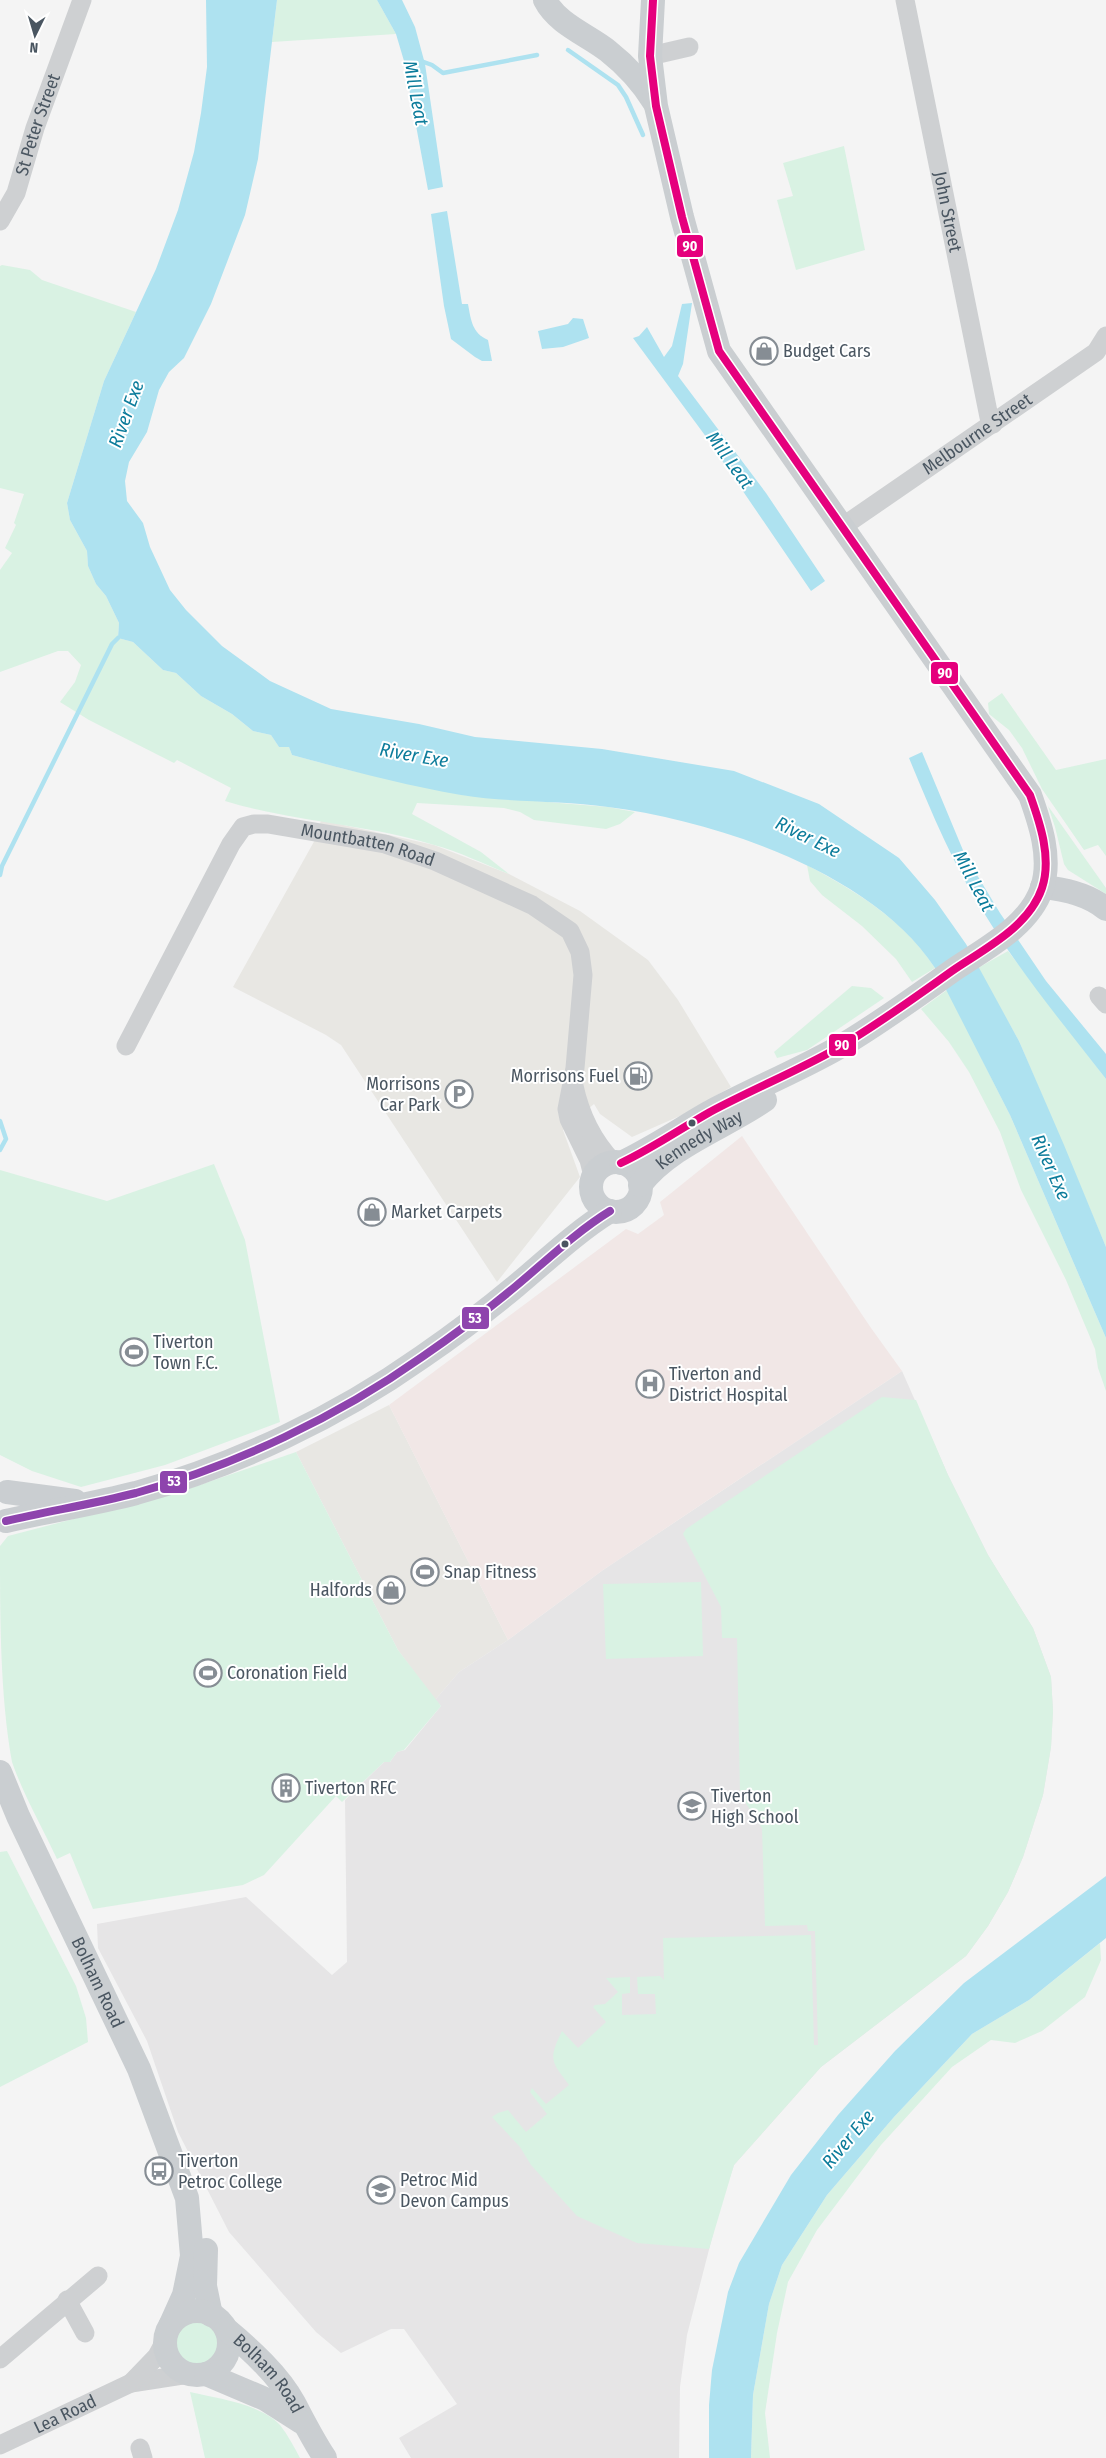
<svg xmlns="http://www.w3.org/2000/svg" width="1106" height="2458" font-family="'Fira Sans Condensed',sans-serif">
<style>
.commercial{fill:#e8e7e3}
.education{fill:#e6e5e6}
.medical{fill:#f1e7e6}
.green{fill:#d9f2e3}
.water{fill:#aee2f0}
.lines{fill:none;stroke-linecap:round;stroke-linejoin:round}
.stream{stroke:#aee2f0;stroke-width:4.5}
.minor{stroke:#ced0d2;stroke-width:19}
.major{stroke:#caced1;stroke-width:24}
.bus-1-casing{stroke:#fff;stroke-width:11}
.bus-2-casing{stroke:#fff;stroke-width:11}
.bus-1{stroke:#e5007d;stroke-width:8}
.bus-2{stroke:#8e44ad;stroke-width:8}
.bus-dot{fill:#4a5661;stroke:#fff;stroke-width:2}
.labels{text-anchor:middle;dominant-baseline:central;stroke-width:4;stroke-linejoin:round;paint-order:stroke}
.street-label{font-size:18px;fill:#4a5661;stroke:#fff}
.poi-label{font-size:18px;fill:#4a5661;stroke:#fff;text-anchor:start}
.water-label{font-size:19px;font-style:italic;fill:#0c7c9b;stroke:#fff}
.line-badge{stroke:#fff;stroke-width:2}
.badge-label{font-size:14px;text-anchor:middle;font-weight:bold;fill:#fff}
</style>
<rect width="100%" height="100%" fill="#f4f4f4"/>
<g class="commercial">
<polygon points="321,820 434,845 509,874 580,911 648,960 678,1000 731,1087 682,1115 632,1137 600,1114 594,1104 563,1130 580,1177 497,1282 341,1045 326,1035 233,987 316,838"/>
<polygon points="389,1405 508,1640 459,1672 435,1700 398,1650 296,1452"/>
</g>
<polygon class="education" points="902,1371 948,1475 988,1555 1033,1628 1051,1677 1053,1711 1051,1747 1043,1795 1023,1857 1008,1892 988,1926 966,1956 821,2067 734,2165 720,2207 687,2335 680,2387 679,2458 411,2458 399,2438 457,2404 404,2329 391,2329 341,2353 316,2332 229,2232 178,2132 147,2041 98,1948 97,1924 246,1897 332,1975 347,1962 345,1800 384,1762 390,1762 397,1752 405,1750 441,1706 435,1700 459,1672 508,1640 603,1570"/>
<polygon class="medical" points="742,1136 871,1328 902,1371 603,1570 508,1640 389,1405 626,1229 638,1234 664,1215 660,1202"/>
<g class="green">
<polygon points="277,0 377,0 396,34 272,42"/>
<polygon points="844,146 865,250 796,270 777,200 793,196 783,163"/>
<path d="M2 265 30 270 42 280 136 312 104 381 67 503 70 520 87 551 88 566 96 584 106 596 119 623 118 638 133 642 163 670 176 673 201 696 232 714 253 731 271 735 279 747H289L292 755 344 769 463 795 608 807 635 812 620 824 606 829 534 820 520 812 504 808 417 803 412 814 481 852 509 874C484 864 460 852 434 845 366 824 293 822 225 801L231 788 177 760 174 763 89 720 60 702 75 682 81 665 68 651H58L0 672V570L12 553 5 548 16 525 14 523 24 494 0 488V266Z"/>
<polygon points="1002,693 1056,770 1106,759 1106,856 1098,845 1084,850 1042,789 1022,748 1009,730 989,714 988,703"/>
<polygon points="1048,806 1106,888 1106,894 1068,870 1064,864 1055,827"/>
<path d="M807 865C857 892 904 920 935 968L912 982 896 959 862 926 822 895 810 881Z"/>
<polygon points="1008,951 1106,1079 1106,1247 1019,1041 978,968"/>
<polygon points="852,986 871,988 884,998 807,1050 777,1058 774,1052"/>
<polygon points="947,990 1010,1115 1106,1338 1106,1391 1098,1368 1095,1349 1066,1280 1021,1190 1000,1132 969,1072 949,1042 921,1009"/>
<polygon points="214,1164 245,1240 280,1422 165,1465 81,1487 32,1471 0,1455 0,1170 107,1201"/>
<path d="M882 1397 916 1400 948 1475 988 1555 1033 1628 1051 1677 1053 1711 1051 1747 1043 1795 1023 1857 1008 1892 988 1926 966 1956 821 2067 734 2165 709 2249 637 2243 577 2216 531 2165 520 2147 492 2117 498 2113 508 2110 526 2132 547 2114 530 2092 532 2088 546 2104 569 2085C551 2061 548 2060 562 2031L578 2048 606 2022 593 2007 595 2005 605 2004 618 1992 606 1978 630 1977V1993L622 1994V2015L656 2014 655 1994H638L637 1977 660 1976 664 1980 663 1938 811 1935 814 2045H818L815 1931H808L807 1925 765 1926 762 1828 740 1794 737 1638H722L721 1607 683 1534 686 1529Z"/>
<path d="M296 1452 398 1650 441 1706 404 1750 397 1752 390 1762H384L342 1802 336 1796 264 1875 243 1885 93 1909 70 1853 57 1859C43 1829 23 1794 12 1762 0 1695 0 1616 0 1546L8 1536 185 1490Z"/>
<polygon points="701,1582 703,1656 606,1659 603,1584"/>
<polygon points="7,1851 76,1986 86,2018 88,2042 0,2087 0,1852"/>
<polygon points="1100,1943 1101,1960 1085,1997 1042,2031 1015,2043 991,2040 952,2067 881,2145 817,2230 788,2282 777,2333 765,2413 770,2458 751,2458 753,2395 769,2304 782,2265 827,2195 894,2117 972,2034 1029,2000"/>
<circle cx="196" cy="2343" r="23"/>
<path d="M190 2392C216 2398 261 2404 280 2425 288 2435 294 2447 300 2458H205Z"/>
</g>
<g class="water">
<path d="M206 0H277L258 159 245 215 211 304 184 358 169 372 159 390 147 432 129 462 125 481 127 501 143 523 150 547 170 590 186 610 222 646 270 681 331 709 419 724 475 737 602 749 734 771 819 804 899 858 935 900 966 944 1019 1041 1064 1145 1106 1247V1338L1010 1115 935 968C873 873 717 821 608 807 560 800 509 803 461 795 404 785 347 770 292 755L289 747H279L271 735 253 731 232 714 201 696 176 673 163 670 133 642 118 638 119 623 106 596 96 584 88 566 87 551 70 520 67 503 104 381 156 269 178 210 194 152 201 113 207 67Z"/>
<polygon points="377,0 402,0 415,27 425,64 443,187 428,190 404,61 396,34"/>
<path d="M447 211 462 304H468C471 320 472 333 488 340L492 361H482L475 357 451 339 444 306 431 214Z"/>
<polygon points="692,303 683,364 678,376 766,493 825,581 811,591 704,434 633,338 639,336 647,327 664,357 672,346 682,304"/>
<polygon points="573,318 583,319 589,338 563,347 542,349 538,331 568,324"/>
<path d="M922 752 965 855 1000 913 1046 981 1106 1054V1079C1064 1025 1020 972 984 913 953 865 931 811 909 758Z"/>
<polygon points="1106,1876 1106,1938 1029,2000 972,2034 894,2117 827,2195 782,2265 769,2304 753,2395 751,2458 709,2458 709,2405 712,2370 728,2292 739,2263 791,2175 838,2115 895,2051 964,1983"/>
</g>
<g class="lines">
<g class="stream">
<polyline points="568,50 618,85 626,97 643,135"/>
<polyline points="421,61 432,65 443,73 537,55"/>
<polyline points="0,875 2,866 112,644 118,638"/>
<polyline points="0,1121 6,1139 0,1150"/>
</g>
<g class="minor">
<path id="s1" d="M905 0 989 417 993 424"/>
<polyline points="650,56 689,47"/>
<path id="s2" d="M0 221 16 193 35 128 82 0"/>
<path id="s3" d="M842 527 1096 352 1106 336"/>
<polyline points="1099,996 1106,1004"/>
<path id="s4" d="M126 1046 231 844 243 827 254 824H268L385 844 435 861 532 905 570 931 580 952 583 975 575 1068 567 1109 569 1119 589 1160 593 1176"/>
<path d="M574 1086C580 1114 593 1141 613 1162"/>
<polyline points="67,2300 85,2333"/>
<polyline points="0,2359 98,2276"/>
<polyline points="131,2383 189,2374"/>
<path id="s5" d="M0 2445 131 2383 157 2356 165 2341"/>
<polyline points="140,2448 143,2458"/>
</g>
<g class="major">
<path d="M545 0C557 24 588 35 608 51 627 66 641 81 654 102"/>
<path d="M1042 887C1065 889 1088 894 1106 909"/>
<circle cx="616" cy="1187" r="25"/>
<path d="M621 1163C653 1148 680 1129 710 1112 751 1090 795 1072 836 1049 876 1026 914 998 952 971 984 949 1029 927 1042 888 1052 858 1040 823 1030 795L719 351 682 217 656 106 650 56 653 0"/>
<path id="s6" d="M640 1185C671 1145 725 1128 765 1100"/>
<polyline points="7,1492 75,1501"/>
<path d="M6 1521C49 1511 93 1504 136 1493 236 1465 337 1417 422 1357 454 1335 486 1311 516 1286 546 1261 576 1232 610 1211"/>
<path id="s7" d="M0 1772 18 1816 139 2069 187 2198 192 2256 184 2295 171 2324"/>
<polyline points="206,2250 205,2286 211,2315"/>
<circle cx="197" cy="2343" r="32"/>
<path id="s8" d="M226 2329C250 2349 279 2375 294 2403 304 2422 313 2440 325 2458"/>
<polyline points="206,2374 265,2399 301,2422"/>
</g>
<g class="bus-1-casing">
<path id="bus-1" d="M621 1163C653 1148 680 1129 710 1112 751 1090 795 1072 836 1049 876 1026 914 998 952 971 984 949 1029 927 1042 888 1052 858 1040 823 1030 795L719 351 682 217 656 106 650 56 653 0"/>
</g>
<g class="bus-2-casing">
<path id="bus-2" d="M6 1521C49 1511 93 1504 136 1493 236 1465 337 1417 422 1357 454 1335 486 1311 516 1286 546 1261 576 1232 610 1211"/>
</g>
<use href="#bus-1" class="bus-1"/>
<use href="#bus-2" class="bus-2"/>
</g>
<defs>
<g id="shop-ring" transform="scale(1.4375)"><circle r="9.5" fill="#fff" stroke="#868d94" stroke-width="1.5"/><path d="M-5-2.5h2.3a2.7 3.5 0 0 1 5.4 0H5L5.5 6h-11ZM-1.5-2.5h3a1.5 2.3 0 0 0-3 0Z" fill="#868d94"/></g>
<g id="fuel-ring" transform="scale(1.4375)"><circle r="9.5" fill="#fff" stroke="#868d94" stroke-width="1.5"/><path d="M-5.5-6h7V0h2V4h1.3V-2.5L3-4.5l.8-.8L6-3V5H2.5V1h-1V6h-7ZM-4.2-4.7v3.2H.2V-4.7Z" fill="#868d94"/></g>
<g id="parking-ring" transform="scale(1.4375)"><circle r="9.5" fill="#fff" stroke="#868d94" stroke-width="1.5"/><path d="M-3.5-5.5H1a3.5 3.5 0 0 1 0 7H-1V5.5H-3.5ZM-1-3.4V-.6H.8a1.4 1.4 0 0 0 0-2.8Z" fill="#868d94"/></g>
<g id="stadium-ring" transform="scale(1.4375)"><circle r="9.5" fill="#fff" stroke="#868d94" stroke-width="1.5"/><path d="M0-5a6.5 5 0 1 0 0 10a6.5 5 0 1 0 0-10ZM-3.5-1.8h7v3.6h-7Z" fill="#868d94"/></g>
<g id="hospital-ring" transform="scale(1.4375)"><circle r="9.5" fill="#fff" stroke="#868d94" stroke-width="1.5"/><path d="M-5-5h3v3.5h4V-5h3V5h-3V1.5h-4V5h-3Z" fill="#868d94"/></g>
<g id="building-ring" transform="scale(1.4375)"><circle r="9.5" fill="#fff" stroke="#868d94" stroke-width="1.5"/><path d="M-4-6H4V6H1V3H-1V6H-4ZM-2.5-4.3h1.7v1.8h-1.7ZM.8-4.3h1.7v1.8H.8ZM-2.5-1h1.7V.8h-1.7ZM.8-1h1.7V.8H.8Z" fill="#868d94"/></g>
<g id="school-ring" transform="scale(1.4375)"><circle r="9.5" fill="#fff" stroke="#868d94" stroke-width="1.5"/><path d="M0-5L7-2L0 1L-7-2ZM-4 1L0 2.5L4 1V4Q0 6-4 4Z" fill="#868d94"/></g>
<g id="bus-ring" transform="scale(1.4375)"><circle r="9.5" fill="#fff" stroke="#868d94" stroke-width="1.5"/><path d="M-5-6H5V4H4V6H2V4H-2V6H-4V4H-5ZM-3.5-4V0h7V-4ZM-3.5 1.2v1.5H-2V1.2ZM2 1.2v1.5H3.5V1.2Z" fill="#868d94"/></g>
</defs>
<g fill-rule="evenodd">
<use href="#shop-ring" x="764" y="351"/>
<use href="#fuel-ring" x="638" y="1076"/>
<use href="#parking-ring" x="459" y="1094"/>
<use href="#shop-ring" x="372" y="1212"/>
<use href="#stadium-ring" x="134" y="1352"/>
<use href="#hospital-ring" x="650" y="1384"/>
<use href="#stadium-ring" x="425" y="1572"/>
<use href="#shop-ring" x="391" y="1590"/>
<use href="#stadium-ring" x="208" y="1673"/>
<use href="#building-ring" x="286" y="1788"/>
<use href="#school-ring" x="692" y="1806"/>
<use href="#bus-ring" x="159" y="2171"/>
<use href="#school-ring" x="381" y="2190"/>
</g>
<g class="bus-dot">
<circle cx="692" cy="1123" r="4.5"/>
<circle cx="565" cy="1244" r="4.5"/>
</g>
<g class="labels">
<g class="street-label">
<text stroke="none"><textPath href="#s2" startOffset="104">St Peter Street</textPath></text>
<text stroke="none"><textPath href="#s1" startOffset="216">John Street</textPath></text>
<text stroke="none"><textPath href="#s3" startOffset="164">Melbourne Street</textPath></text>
<text stroke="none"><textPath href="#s4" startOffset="376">Mountbatten Road</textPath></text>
<text stroke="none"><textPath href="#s6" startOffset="75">Kennedy Way</textPath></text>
<text stroke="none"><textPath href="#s7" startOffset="232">Bolham Road</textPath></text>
<text stroke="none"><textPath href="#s8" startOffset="62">Bolham Road</textPath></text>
<text stroke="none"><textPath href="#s5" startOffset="72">Lea Road</textPath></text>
</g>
<g class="poi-label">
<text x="783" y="351">Budget Cars</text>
<text x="619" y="1076" text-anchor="end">Morrisons Fuel</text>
<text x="440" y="1084" text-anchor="end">Morrisons<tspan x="440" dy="21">Car Park</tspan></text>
<text x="391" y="1212">Market Carpets</text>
<text x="153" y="1342">Tiverton<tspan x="153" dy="21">Town F.C.</tspan></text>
<text x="669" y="1374">Tiverton and<tspan x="669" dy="21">District Hospital</tspan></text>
<text x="444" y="1572">Snap Fitness</text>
<text x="372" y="1590" text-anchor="end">Halfords</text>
<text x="227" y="1673">Coronation Field</text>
<text x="305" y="1788">Tiverton RFC</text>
<text x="711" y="1796">Tiverton<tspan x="711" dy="21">High School</tspan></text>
<text x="178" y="2161">Tiverton<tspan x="178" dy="21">Petroc College</tspan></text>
<text x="400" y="2180">Petroc Mid<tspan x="400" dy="21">Devon Campus</tspan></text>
</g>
<g class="water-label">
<text transform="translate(416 93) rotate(79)">Mill Leat</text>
<text transform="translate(126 414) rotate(-70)">River Exe</text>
<text transform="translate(730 460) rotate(54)">Mill Leat</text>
<text transform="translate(414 755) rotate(10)">River Exe</text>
<text transform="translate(808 837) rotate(26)">River Exe</text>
<text transform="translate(974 881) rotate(62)">Mill Leat</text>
<text transform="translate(1051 1167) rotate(66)">River Exe</text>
<text transform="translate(848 2139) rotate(-50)">River Exe</text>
</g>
</g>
<g class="line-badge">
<rect x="676" y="234" width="28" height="24" rx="5" fill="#e5007d"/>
<rect x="930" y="661" width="29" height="24" rx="5" fill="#e5007d"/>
<rect x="828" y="1033" width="29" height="24" rx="5" fill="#e5007d"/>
<rect x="461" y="1306" width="29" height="24" rx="5" fill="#8e44ad"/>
<rect x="159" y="1470" width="29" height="24" rx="5" fill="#8e44ad"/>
</g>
<g class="badge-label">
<text x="690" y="251">90</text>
<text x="945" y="678">90</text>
<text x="842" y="1050">90</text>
<text x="475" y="1323">53</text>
<text x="174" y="1486">53</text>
</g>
<g transform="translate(35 35) rotate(185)" stroke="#ffffff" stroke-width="4" paint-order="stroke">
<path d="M0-4L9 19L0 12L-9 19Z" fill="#4a5661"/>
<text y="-8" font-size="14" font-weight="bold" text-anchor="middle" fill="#4a5661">N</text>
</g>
</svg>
